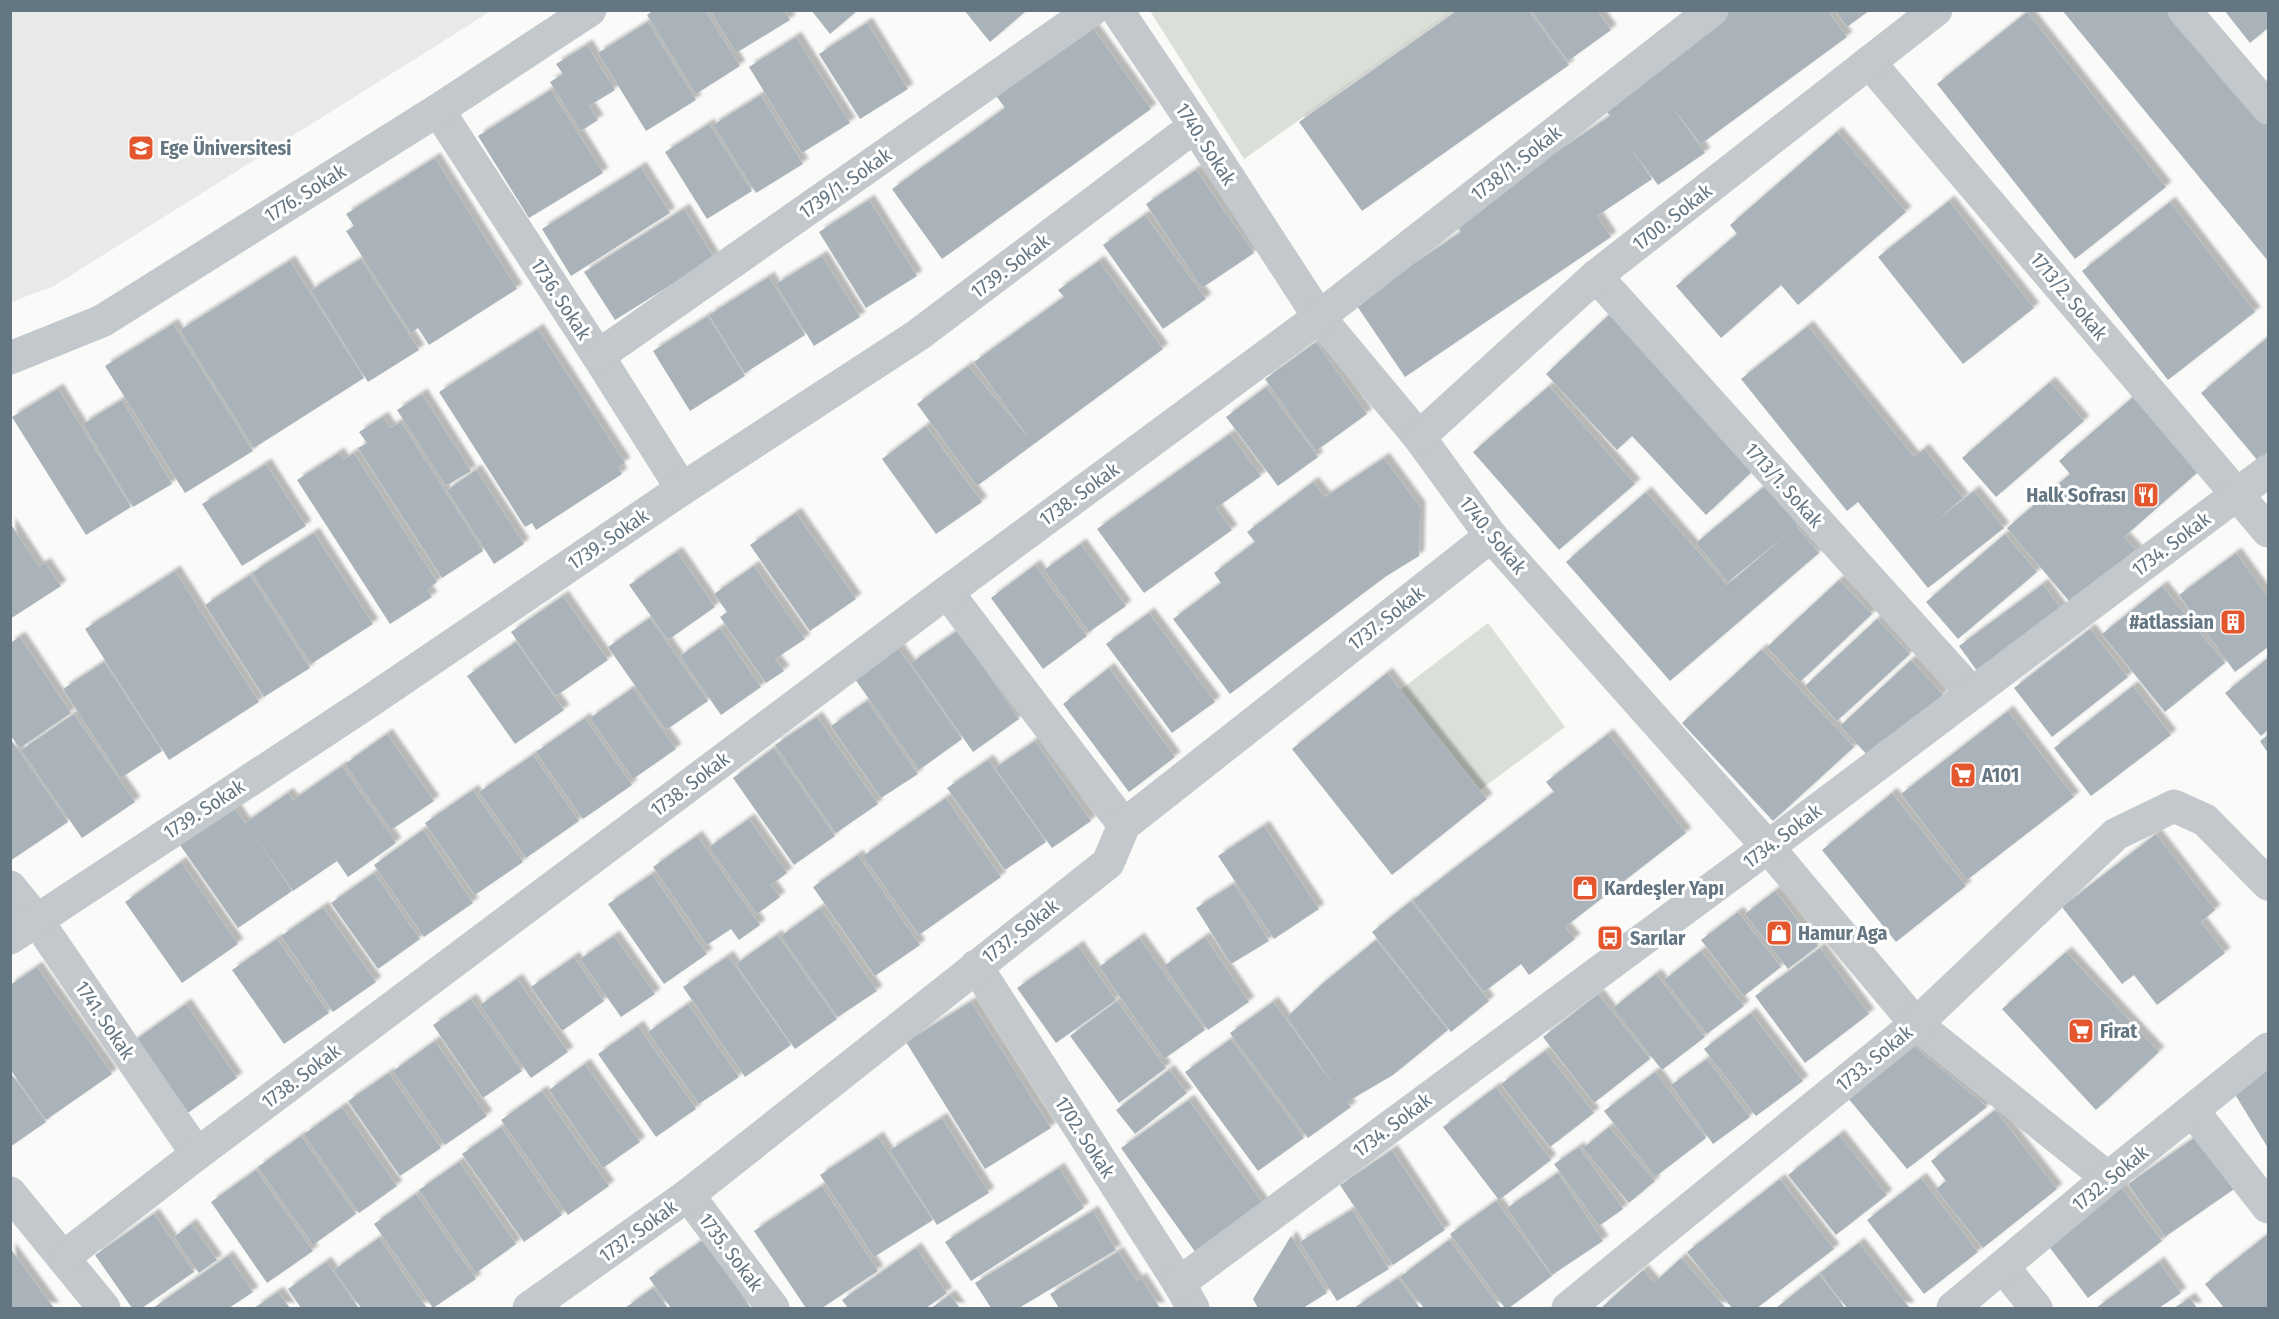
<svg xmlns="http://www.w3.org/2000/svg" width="2279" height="1319" font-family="'Fira Sans Condensed',sans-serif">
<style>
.built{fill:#e8e9e9}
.green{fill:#dadfd7}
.building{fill:#aab3b9;filter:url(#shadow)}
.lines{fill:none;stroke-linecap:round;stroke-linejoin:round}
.minor{stroke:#c3c8cc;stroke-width:33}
.labels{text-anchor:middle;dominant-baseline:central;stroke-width:6;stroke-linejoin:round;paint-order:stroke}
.street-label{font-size:20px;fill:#657683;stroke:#fff}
.poi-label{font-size:20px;font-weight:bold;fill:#657683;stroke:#fff;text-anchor:start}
</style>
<defs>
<filter id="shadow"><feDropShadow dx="5.5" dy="-5.5" stdDeviation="1.5" flood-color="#0004"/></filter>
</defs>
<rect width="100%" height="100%" fill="#fafaf8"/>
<polygon class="built" points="11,10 491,10 491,11 54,286 11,302"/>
<g class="green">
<polygon points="1150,11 1453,11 1244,159"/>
<polygon points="1488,623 1565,727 1480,790 1400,690"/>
</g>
<g class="building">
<polygon points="654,10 705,10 740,66 696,94 647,15"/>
<polygon points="710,10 784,10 790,20 736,53"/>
<polygon points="811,10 858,10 830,34"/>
<polygon points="964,10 1027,10 990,42"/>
<polygon points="1458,10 1528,10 1569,65 1362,211 1299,122"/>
<polygon points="1531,10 1597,10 1611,30 1568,61"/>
<polygon points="1728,10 1827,10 1847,37 1701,144 1670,104 1705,153 1658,185 1627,143 1652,179 1597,216 1611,237 1405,377 1355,303 1461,232 1453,221 1610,116 1604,108"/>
<polygon points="1835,10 1870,10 1847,27"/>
<polygon points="2062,10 2175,10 2268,124 2268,261"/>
<polygon points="2224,10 2268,10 2268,28 2250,43"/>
<polygon points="2027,12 2166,187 2075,259 1937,84"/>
<polygon points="648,22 696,100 646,131 598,53"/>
<polygon points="867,23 908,89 860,119 819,54"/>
<polygon points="1090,24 1151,109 942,259 892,189 1005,108 994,93"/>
<polygon points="796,37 850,123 802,153 749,67"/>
<polygon points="587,45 615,90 589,106 598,120 581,131 550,82 563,74 556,64"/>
<polygon points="551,90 603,173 529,218 478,136"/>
<polygon points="761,95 803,164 756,193 713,125"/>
<polygon points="709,124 752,191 707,219 665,152"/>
<polygon points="1837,132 1906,212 1798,305 1781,285 1721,338 1676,286 1737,234 1730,225"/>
<polygon points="435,158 517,289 429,345 418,328 411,333 346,231 354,226 346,214"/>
<polygon points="641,167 670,213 571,276 542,229"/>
<polygon points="1196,170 1254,253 1202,288 1146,204"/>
<polygon points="869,200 917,276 866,308 819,232"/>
<polygon points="1949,201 2034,308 1963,364 1878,257"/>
<polygon points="2170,202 2255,312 2168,380 2082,271"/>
<polygon points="684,209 714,258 615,320 584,272"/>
<polygon points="1145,215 1206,299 1163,329 1103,245"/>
<polygon points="822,256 860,317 814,346 776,284"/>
<polygon points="361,259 419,350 368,382 311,290"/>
<polygon points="290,261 364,378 254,448 180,330"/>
<polygon points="1099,261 1163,349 977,486 917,404 968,366 1029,438 974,362 1064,297 1058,290"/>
<polygon points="769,277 805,335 745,373 709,315"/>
<polygon points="1614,310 1760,464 1706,515 1632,436 1617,450 1546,374"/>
<polygon points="708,316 745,376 690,411 653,351"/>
<polygon points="173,324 253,451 185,493 105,366"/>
<polygon points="1808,326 1914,457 1924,449 1963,498 1934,522 1974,491 2004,528 1928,588 1858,502 1847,511 1741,379"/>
<polygon points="538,329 625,463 618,467 622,474 536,530 532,523 525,527 439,392"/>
<polygon points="2268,337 2268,452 2258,461 2201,393"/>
<polygon points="1316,342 1367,414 1316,451 1265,379"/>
<polygon points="2050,382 2084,421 1996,497 1962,458"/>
<polygon points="1549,386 1635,484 1559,550 1473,452"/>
<polygon points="1266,387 1318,457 1278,486 1226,417"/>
<polygon points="58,389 131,507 86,535 12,417"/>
<polygon points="422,394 471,471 446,486 397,410"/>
<polygon points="2133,397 2198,472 2124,537 2138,552 2074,607 2007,528 2070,474 2059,461"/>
<polygon points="122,400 172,484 133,507 83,424"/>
<polygon points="383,417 390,428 401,422 483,551 442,578 358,448 367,443 359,432"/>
<polygon points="926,426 982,502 936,534 882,459"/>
<polygon points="1230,434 1261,476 1216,508 1232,530 1144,593 1097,529"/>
<polygon points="339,453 343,460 354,453 437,582 427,590 432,597 390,624 297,480"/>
<polygon points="1384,458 1420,507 1419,556 1385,577 1230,694 1173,619 1221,583 1214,573 1255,542 1247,532 1313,482 1325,497"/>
<polygon points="266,464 306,526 242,566 202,504"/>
<polygon points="476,470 524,544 494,564 447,490"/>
<polygon points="1766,485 1798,524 1796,526 1819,553 1670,681 1566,562 1646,492 1727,585 1786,535 1728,582 1696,543"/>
<polygon points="796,513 856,599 810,631 750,545"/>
<polygon points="10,523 39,567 45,563 61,586 10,619"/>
<polygon points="314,533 373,624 311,664 252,573"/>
<polygon points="2005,534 2037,572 1958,639 1926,602"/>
<polygon points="1081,544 1126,606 1089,632 1044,570"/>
<polygon points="677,552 715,607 668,640 629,585"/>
<polygon points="2236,553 2268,597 2268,647 2235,672 2179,595"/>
<polygon points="1035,565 1087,636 1043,669 991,598"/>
<polygon points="754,566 805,639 775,659 784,671 766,683 720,617 727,612 714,594"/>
<polygon points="175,571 259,702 169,760 85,629"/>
<polygon points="250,575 310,668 264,697 205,605"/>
<polygon points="1839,580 1872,614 1800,682 1767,647"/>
<polygon points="2043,584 2065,614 1980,675 1959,646"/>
<polygon points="2162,586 2225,663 2165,712 2102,634"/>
<polygon points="563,596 608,660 556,696 511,632"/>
<polygon points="1149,613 1215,702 1172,733 1106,644"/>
<polygon points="650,618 708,701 666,730 608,647"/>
<polygon points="1877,619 1910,654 1837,721 1805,686"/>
<polygon points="720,628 761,687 721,715 680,656"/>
<polygon points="2090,629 2128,677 2052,737 2014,688"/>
<polygon points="958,630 1019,719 973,752 911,663"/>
<polygon points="20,637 71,713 20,748 10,735 10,643"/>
<polygon points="516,642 564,710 515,744 467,676"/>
<polygon points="894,642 962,739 919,770 850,672"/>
<polygon points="1762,649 1854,747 1773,821 1682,723"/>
<polygon points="2268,658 2268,730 2261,736 2225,693"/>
<polygon points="1911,660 1943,695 1872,760 1840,726"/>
<polygon points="104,662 162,751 121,778 63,689"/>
<polygon points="1109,668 1175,757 1129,792 1063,704"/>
<polygon points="1387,673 1487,799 1392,875 1292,749"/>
<polygon points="2133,686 2171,735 2091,796 2054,748"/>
<polygon points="633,688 676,749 633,779 590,718"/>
<polygon points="867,701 918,774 881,798 831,726"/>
<polygon points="2008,711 2074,797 1967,880 1901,794"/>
<polygon points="74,714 135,802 82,838 21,750"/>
<polygon points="817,717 878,804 836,833 775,745"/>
<polygon points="585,718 632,785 583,819 536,752"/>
<polygon points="387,734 434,801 391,830 345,764"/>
<polygon points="1608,734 1686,833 1565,927 1575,939 1529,975 1521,964 1484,992 1413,900 1554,792 1546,782"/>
<polygon points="2268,735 2268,753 2260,741"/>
<polygon points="10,738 68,822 10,861"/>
<polygon points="1035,741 1091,821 1052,848 995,768"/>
<polygon points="774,748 835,836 794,865 733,778"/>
<polygon points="533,755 579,821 526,858 479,792"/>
<polygon points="988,760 1046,842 1005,870 947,788"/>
<polygon points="342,766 396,843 348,877 337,861 293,891 247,825 292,891 238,928 180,845 234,807 245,823 288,793 293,800"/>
<polygon points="473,790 523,862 475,895 425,823"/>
<polygon points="1892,793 1966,886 1896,942 1822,850"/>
<polygon points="946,798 1001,877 919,935 863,856"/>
<polygon points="749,819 787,873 771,885 780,897 757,914 709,847"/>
<polygon points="1264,826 1319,909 1274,939 1218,856"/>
<polygon points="423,830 473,903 424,937 374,865"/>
<polygon points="2156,834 2215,910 2201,922 2225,953 2157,1005 2134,975 2122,984 2062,907"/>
<polygon points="697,836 760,925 739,940 731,929 707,945 653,867"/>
<polygon points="858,855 920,945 875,976 813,887"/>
<polygon points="181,862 238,944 182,983 125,902"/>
<polygon points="374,873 420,939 378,969 331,903"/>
<polygon points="652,874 707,954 664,984 608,904"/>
<polygon points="1234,884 1269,941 1231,964 1196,908"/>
<polygon points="1775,891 1818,946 1788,969 1745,914"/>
<polygon points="1411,901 1489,1001 1451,1032 1372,932"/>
<polygon points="323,907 376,982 333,1012 281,936"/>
<polygon points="820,908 877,991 838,1017 781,936"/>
<polygon points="1738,912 1781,967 1744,996 1701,940"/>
<polygon points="777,935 837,1019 795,1049 736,964"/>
<polygon points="614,936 655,994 621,1017 580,959"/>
<polygon points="1205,937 1249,1002 1208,1030 1164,966"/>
<polygon points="1139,938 1205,1030 1164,1059 1099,967"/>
<polygon points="277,939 329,1013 284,1044 232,970"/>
<polygon points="1376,940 1448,1030 1393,1075 1347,1102 1351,1107 1308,1138 1230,1033 1273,1002 1335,1087 1287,1017 1321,985"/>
<polygon points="1078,946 1116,1000 1056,1043 1017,988"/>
<polygon points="1820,948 1869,1014 1805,1063 1755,996"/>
<polygon points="1701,951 1744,1006 1707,1034 1664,980"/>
<polygon points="2066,952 2159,1052 2096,1110 2002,1009"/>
<polygon points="728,956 791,1045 745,1077 683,987"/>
<polygon points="574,957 604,1001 562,1031 531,987"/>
<polygon points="37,967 112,1074 46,1120 10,1069 10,985"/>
<polygon points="1656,974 1705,1037 1662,1070 1613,1008"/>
<polygon points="517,979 568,1052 531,1078 480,1005"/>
<polygon points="1598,994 1650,1059 1594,1103 1543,1037"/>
<polygon points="471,999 522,1071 483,1098 433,1025"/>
<polygon points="1117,1001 1166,1068 1119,1103 1070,1036"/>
<polygon points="971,1002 1051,1128 985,1169 906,1042"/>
<polygon points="186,1004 237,1078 182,1117 131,1043"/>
<polygon points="688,1004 739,1077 699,1104 648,1032"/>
<polygon points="1751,1013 1803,1081 1756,1116 1704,1049"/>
<polygon points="638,1026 696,1109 656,1137 598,1054"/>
<polygon points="1231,1039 1304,1138 1258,1171 1185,1072"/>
<polygon points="1907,1040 1987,1107 1907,1169 1842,1091"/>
<polygon points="435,1041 487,1116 445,1145 393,1071"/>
<polygon points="1545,1051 1594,1113 1550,1147 1501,1084"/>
<polygon points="1707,1059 1750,1117 1713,1144 1671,1085"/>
<polygon points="585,1064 640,1142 603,1168 549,1090"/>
<polygon points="2268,1065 2268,1148 2231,1088"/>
<polygon points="1169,1070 1187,1093 1135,1134 1116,1110"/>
<polygon points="10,1072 46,1122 10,1147"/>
<polygon points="1655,1072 1706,1138 1655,1177 1604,1111"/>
<polygon points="389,1073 441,1148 400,1176 348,1101"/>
<polygon points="1496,1087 1551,1160 1499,1200 1443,1127"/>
<polygon points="542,1091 609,1186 568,1215 501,1120"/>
<polygon points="1189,1100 1269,1212 1201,1260 1121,1148"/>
<polygon points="342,1107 397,1186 359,1213 304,1134"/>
<polygon points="1995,1110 2057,1189 1983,1248 1936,1189 1946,1181 1931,1161"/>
<polygon points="942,1118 989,1193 937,1225 890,1150"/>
<polygon points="501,1127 562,1215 524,1242 462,1154"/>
<polygon points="1609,1127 1655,1181 1629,1203 1583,1148"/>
<polygon points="2200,1134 2237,1187 2165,1237 2128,1184"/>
<polygon points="1839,1135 1887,1195 1836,1235 1788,1175"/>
<polygon points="301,1136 356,1214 313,1245 258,1167"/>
<polygon points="878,1137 933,1220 874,1257 820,1175"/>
<polygon points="1579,1147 1623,1209 1599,1226 1554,1164"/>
<polygon points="1392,1150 1445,1230 1393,1265 1340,1185"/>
<polygon points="459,1162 516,1244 476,1273 419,1190"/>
<polygon points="1059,1168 1084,1208 971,1281 945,1242"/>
<polygon points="256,1170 313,1251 267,1283 211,1202"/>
<polygon points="1558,1173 1603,1241 1552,1275 1507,1208"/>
<polygon points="1921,1178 1978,1252 1924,1294 1867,1220"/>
<polygon points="1780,1179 1834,1249 1757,1308 1732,1308 1687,1252"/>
<polygon points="822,1186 878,1271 822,1308 806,1308 754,1231"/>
<polygon points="2121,1187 2162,1241 2088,1298 2047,1244"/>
<polygon points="416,1194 476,1279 433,1308 374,1224"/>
<polygon points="1496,1201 1552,1276 1509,1308 1505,1308 1450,1234"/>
<polygon points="1352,1210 1389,1269 1337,1301 1300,1242"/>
<polygon points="1093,1211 1116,1250 1019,1308 991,1308 975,1283"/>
<polygon points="154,1214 194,1272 142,1308 132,1308 95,1255"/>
<polygon points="191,1224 217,1260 199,1273 174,1237"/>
<polygon points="2268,1234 2268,1307 2266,1308 2224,1308 2205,1284"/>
<polygon points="1291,1236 1327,1293 1303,1308 1258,1308 1253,1299"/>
<polygon points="379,1238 427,1308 361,1308 334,1270"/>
<polygon points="703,1240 751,1308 671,1308 649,1278"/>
<polygon points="1449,1240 1501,1308 1424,1308 1421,1304 1400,1277"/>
<polygon points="1859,1243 1909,1307 1906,1308 1847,1308 1820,1273"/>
<polygon points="10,1248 54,1308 10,1308"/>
<polygon points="916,1248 947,1293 926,1308 848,1308 842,1300"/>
<polygon points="1118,1252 1137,1281 1141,1278 1160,1308 1059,1308 1050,1294"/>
<polygon points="228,1256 253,1292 229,1308 153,1308"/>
<polygon points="1681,1258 1726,1308 1601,1308 1643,1270 1654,1283"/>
<polygon points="326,1262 359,1308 301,1308 288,1289"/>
<polygon points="2159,1262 2181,1293 2159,1308 2096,1308"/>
<polygon points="1819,1274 1845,1308 1776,1308"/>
<polygon points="1398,1278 1420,1308 1354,1308"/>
<polygon points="653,1288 668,1308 625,1308"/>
<polygon points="278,1292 290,1308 254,1308"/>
<polygon points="950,1295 960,1308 931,1308"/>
<polygon points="2190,1298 2197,1308 2174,1308"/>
</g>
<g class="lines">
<g class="minor">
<polyline points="1117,10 1195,126 1319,317 1419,437 1491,536 1768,847 1916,1024 2108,1178"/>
<polyline points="2184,10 2268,108"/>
<polyline points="1869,62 2268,531"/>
<polyline points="438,110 598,356 682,489"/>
<polyline points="1596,276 1972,693"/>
<polyline points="598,356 1092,10"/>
<polyline points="10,358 102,321 438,110 590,10"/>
<polyline points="1419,437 1596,276 1936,10"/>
<polyline points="947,592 1124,825"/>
<polyline points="10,887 36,919 197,1154"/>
<polyline points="10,938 367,703 682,489 918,335 1195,126"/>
<polyline points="976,966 1179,1283 1193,1308"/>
<polyline points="2193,1111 2268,1207"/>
<polyline points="10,1193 104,1308"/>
<polyline points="688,1195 773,1308"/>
<polyline points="64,1257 197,1154 947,592 1319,317 1712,10"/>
<polyline points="2003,1267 2036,1308"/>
<polyline points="1179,1283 1768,847 2268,471"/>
<polyline points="529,1308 688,1195 1108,863 1124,825 1491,536"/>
<polyline points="1568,1308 1916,1024 2116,834 2174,806 2205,820 2268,884"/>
<polyline points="1953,1308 2108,1178 2268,1049"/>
</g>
</g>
<defs>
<g id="university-square" transform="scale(1.35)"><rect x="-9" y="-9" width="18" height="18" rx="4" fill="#e4572e" stroke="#fff"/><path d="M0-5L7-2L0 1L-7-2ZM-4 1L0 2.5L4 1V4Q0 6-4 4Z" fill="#fff"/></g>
<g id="restaurant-square" transform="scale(1.35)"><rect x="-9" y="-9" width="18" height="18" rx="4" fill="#e4572e" stroke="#fff"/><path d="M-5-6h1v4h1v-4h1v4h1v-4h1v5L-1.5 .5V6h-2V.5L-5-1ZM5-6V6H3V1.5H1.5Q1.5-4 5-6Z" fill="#fff"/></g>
<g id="building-square" transform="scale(1.35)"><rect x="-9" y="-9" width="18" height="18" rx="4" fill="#e4572e" stroke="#fff"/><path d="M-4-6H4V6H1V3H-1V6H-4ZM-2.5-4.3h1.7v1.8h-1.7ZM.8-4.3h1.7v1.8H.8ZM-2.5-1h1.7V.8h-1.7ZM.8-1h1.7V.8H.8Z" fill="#fff"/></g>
<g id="supermarket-square" transform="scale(1.35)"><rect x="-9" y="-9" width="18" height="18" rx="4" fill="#e4572e" stroke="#fff"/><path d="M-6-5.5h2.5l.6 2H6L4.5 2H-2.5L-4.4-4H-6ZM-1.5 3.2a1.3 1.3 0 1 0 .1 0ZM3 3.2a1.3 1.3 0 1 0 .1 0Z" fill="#fff"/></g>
<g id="shop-square" transform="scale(1.35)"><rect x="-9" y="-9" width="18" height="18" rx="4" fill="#e4572e" stroke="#fff"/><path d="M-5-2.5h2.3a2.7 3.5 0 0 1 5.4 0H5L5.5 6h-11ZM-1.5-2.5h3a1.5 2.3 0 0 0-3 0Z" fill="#fff"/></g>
<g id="bus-square" transform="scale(1.35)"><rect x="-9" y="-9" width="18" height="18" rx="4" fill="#e4572e" stroke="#fff"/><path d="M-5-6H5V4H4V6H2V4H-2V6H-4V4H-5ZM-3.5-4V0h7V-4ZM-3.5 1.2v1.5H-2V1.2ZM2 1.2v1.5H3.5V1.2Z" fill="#fff"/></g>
</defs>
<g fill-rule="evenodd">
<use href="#university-square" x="141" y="148"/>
<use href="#restaurant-square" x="2146" y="495"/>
<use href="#building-square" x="2233" y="622"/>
<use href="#supermarket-square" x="1963" y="775"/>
<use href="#shop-square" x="1585" y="888"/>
<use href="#shop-square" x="1779" y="933"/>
<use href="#bus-square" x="1610" y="938"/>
<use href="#supermarket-square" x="2081" y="1031"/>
</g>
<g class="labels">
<g class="street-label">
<text transform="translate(1206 144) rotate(57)">1740. Sokak</text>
<text transform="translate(1516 163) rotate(-38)">1738/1. Sokak</text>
<text transform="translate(845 183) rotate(-35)">1739/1. Sokak</text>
<text transform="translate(305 193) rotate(-32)">1776. Sokak</text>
<text transform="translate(1672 217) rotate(-38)">1700. Sokak</text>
<text transform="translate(1010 266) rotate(-37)">1739. Sokak</text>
<text transform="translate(2069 296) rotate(50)">1713/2. Sokak</text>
<text transform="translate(561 299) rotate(57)">1736. Sokak</text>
<text transform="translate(1784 485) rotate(48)">1713/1. Sokak</text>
<text transform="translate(1079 494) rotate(-36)">1738. Sokak</text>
<text transform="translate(1493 535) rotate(51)">1740. Sokak</text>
<text transform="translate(608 539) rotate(-34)">1739. Sokak</text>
<text transform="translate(2171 544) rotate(-37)">1734. Sokak</text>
<text transform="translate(1386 618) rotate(-38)">1737. Sokak</text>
<text transform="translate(690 784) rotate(-37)">1738. Sokak</text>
<text transform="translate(204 809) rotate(-33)">1739. Sokak</text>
<text transform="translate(1782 836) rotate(-37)">1734. Sokak</text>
<text transform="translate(1020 931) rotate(-38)">1737. Sokak</text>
<text transform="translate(105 1020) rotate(56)">1741. Sokak</text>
<text transform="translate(1874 1058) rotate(-39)">1733. Sokak</text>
<text transform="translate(301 1076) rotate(-37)">1738. Sokak</text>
<text transform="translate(1392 1125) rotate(-37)">1734. Sokak</text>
<text transform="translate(1085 1137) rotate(57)">1702. Sokak</text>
<text transform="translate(2110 1178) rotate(-39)">1732. Sokak</text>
<text transform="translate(638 1231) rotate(-36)">1737. Sokak</text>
<text transform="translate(731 1252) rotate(53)">1735. Sokak</text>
</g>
<g class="poi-label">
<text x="160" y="148">Ege Üniversitesi</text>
<text x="2126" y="495" text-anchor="end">Halk Sofrası</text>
<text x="2214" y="622" text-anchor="end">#atlassian</text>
<text x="1982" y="775">A101</text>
<text x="1604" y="888">Kardeşler Yapı</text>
<text x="1798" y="933">Hamur Aga</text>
<text x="1630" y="938">Sarılar</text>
<text x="2100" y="1031">Firat</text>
</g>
</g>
<rect width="2279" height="1319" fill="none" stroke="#657683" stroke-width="24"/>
</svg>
